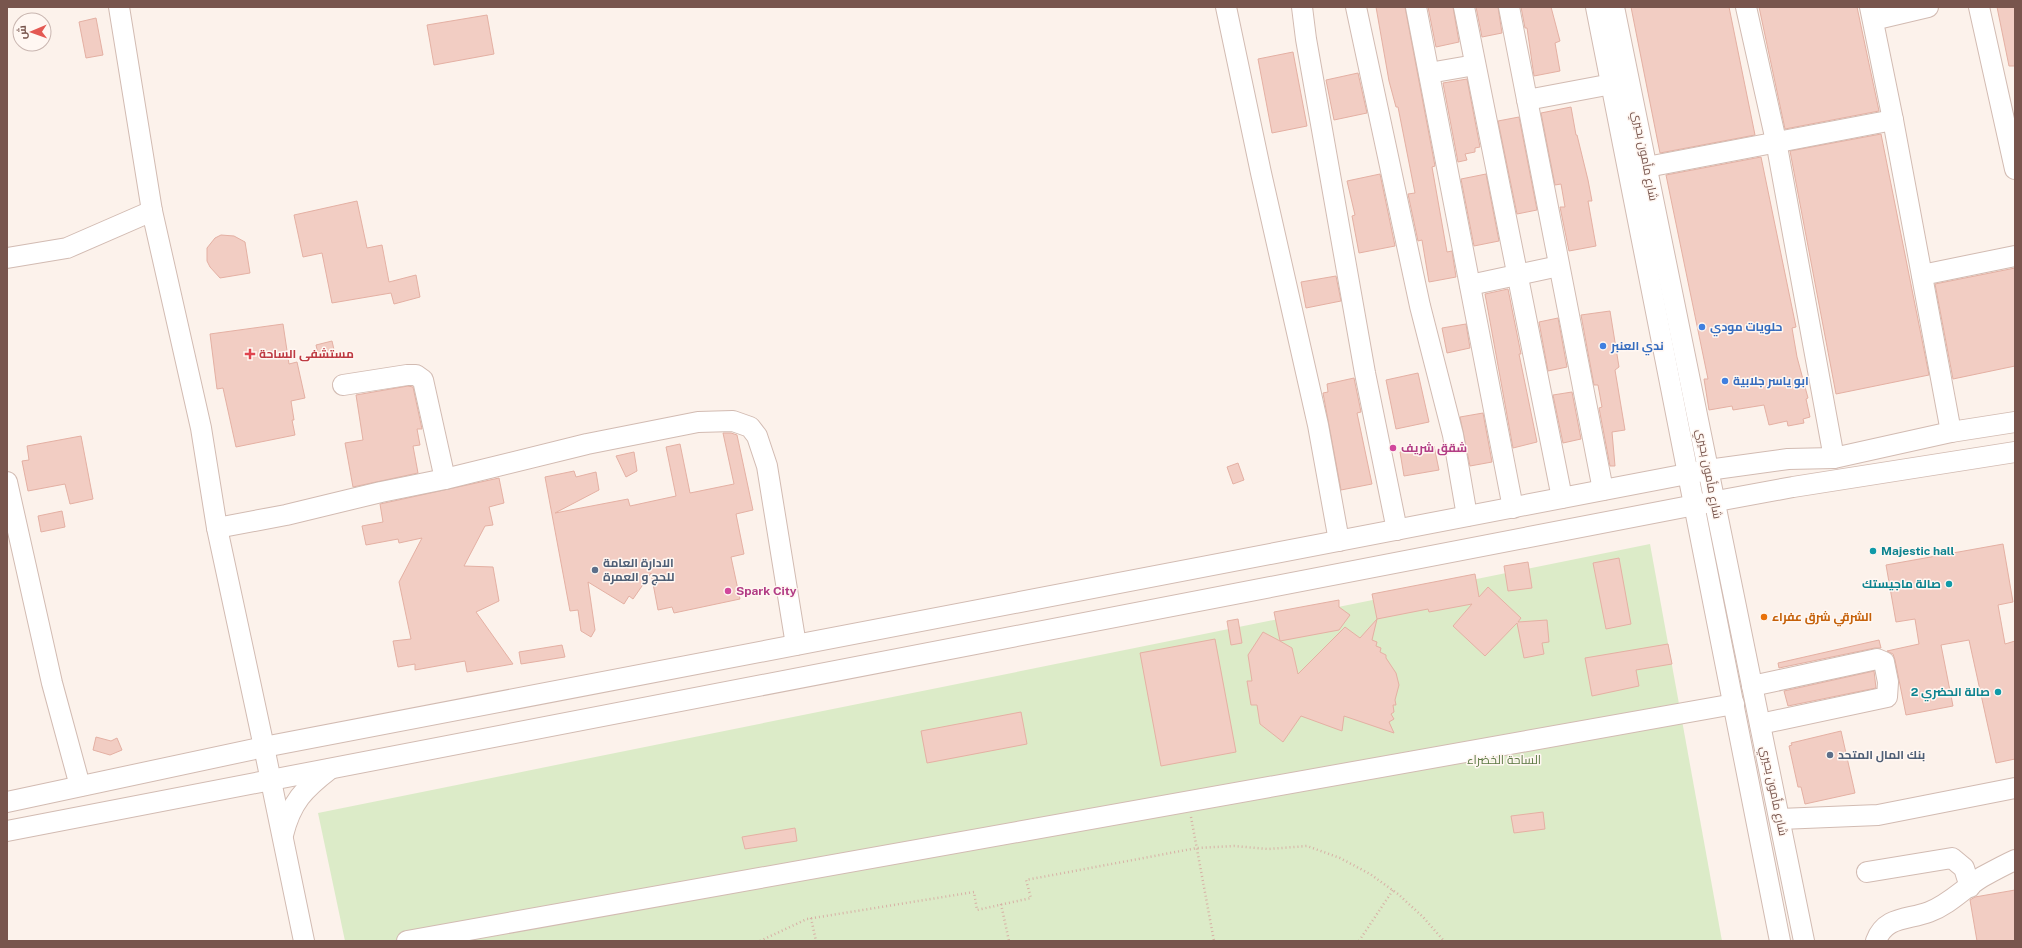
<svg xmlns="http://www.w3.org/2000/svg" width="2022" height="948" font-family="'Public Sans',Cairo,sans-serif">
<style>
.green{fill:#dcebc8}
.building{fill:#f2cdc3;stroke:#e4b0a3}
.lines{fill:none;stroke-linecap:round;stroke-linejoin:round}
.minor-casing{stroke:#d2bbb2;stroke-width:22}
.path{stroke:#d7b0a5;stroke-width:2.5;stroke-dasharray:1 3;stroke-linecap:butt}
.minor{stroke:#fff;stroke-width:20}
.shop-dot{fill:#3f7fe0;stroke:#fff7f2;stroke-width:1.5}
.health-dot{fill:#e0444e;stroke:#fff7f2;stroke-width:1.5}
.hotel-dot{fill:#d1479c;stroke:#fff7f2;stroke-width:1.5}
.culture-dot{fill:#0f9aa8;stroke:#fff7f2;stroke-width:1.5}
.service-dot{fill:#5c6f8a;stroke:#fff7f2;stroke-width:1.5}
.food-dot{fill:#e8710a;stroke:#fff7f2;stroke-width:1.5}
.labels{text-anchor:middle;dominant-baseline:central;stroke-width:3;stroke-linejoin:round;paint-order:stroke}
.street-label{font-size:12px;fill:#78554d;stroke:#fff7f2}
.shop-label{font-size:12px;font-weight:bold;fill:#366cbe;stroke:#fff7f2;text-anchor:start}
.health-label{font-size:12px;font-weight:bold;fill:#be3a42;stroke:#fff7f2;text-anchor:start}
.hotel-label{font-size:12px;font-weight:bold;fill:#b23c85;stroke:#fff7f2;text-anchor:start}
.culture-label{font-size:12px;font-weight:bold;fill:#0d838f;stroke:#fff7f2;text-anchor:end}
.service-label{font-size:12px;font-weight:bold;fill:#4e5e75;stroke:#fff7f2;text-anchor:start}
.food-label{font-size:12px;font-weight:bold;fill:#c56008;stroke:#fff7f2;text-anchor:start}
.park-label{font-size:12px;fill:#5b7842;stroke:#fff7f2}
</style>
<rect width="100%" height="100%" fill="#fcf2eb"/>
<polygon class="green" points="1650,544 1722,941 345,941 318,813"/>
<g class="building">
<polygon points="1376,7 1405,7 1435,166 1432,167 1447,252 1452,251 1456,277 1429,282 1422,240 1418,241 1408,194 1415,193 1398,107 1396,107 1389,81"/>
<polygon points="1428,7 1453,7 1459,42 1436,47"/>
<polygon points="1476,7 1498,7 1502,33 1482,37"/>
<polygon points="1521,7 1551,7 1560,41 1555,43 1560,71 1534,76 1527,28 1525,28"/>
<polygon points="1631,7 1729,7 1755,135 1660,153"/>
<polygon points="1759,7 1857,7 1879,111 1785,129"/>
<polygon points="1997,7 2015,7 2015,66 2009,66"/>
<polygon points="487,15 494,54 434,65 427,25"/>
<polygon points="96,18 103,55 86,58 79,22"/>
<polygon points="1293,52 1307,126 1272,133 1258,59"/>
<polygon points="1358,73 1367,113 1334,120 1326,80"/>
<polygon points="1467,79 1480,147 1475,148 1475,152 1465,154 1467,160 1458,162 1443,83"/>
<polygon points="1571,107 1576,135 1577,135 1588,180 1592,201 1588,201 1596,246 1569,251 1560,207 1565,207 1561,184 1555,185 1541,113"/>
<polygon points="1519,117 1537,210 1517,214 1498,121"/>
<polygon points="1881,134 1929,375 1836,394 1790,151"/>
<polygon points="1761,157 1796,327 1792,328 1797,357 1808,398 1806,399 1810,417 1803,419 1804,423 1788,426 1787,421 1769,425 1764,405 1733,410 1732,406 1709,410 1704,379 1708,379 1666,175"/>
<polygon points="1380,174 1395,246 1359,253 1352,216 1355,215 1347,181"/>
<polygon points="1486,174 1499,241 1474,246 1461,179"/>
<polygon points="357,201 367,248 382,245 389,282 416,275 420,297 394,304 391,293 332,303 322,253 303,257 294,215"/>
<polygon points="221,235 234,236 245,242 250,273 220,278 210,267 207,261 207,248 215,238"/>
<polygon points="2015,268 2015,366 1953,379 1935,284"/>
<polygon points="1336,276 1341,301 1306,308 1301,282"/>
<polygon points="1508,289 1521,354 1519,354 1537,442 1513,448 1485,294"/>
<polygon points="1610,311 1619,367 1615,370 1625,430 1612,432 1615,466 1610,466 1599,408 1602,407 1598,385 1594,385 1581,315"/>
<polygon points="1558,318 1567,367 1548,371 1539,322"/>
<polygon points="283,324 289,364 297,362 305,398 291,401 294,420 292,420 295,435 236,447 223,388 217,389 210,334"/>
<polygon points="1466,324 1470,348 1447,353 1442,328"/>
<polygon points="332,341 335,354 319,358 316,345"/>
<polygon points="1418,373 1429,422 1396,429 1386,380"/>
<polygon points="1354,378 1361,412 1357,413 1372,484 1341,490 1323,393 1328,392 1327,384"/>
<polygon points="408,386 413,387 422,429 417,429 420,445 413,446 418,473 353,487 345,443 363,440 356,395"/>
<polygon points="1572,392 1581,439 1563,443 1553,395"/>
<polygon points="1483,413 1492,462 1470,466 1460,417"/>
<polygon points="723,433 731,433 737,435 753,510 736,514 744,554 731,557 740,599 674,613 672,607 658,610 651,573 633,599 629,596 624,604 588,582 595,630 591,637 581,631 578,610 570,611 545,477 574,471 576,477 596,472 599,490 555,513 628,499 630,506 676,496 666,447 680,444 690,493 734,484"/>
<polygon points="81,436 93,499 70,504 65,484 28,491 22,461 29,460 27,446"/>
<polygon points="1434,446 1439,470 1404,476 1400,452"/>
<polygon points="634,452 637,471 626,477 616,456"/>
<polygon points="1238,463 1244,480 1233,484 1227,467"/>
<polygon points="499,478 504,503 489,507 493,525 485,526 464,566 493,567 499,601 476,612 513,664 467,672 465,661 415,670 415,664 398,667 393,641 411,639 399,582 422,538 399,543 398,539 366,545 362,526 383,522 380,504"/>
<polygon points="62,511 65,527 41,532 38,516"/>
<polygon points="2003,544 2013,602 1998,605 2005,644 2015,641 2015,759 1996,763 1969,640 1941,645 1953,706 1906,715 1895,660 1893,654 1887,651 1919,644 1915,619 1896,622 1886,565"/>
<polygon points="1619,558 1631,624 1606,629 1593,563"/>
<polygon points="1528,562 1532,588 1508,591 1504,566"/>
<polygon points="1475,574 1479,597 1488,587 1521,618 1518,622 1547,620 1549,642 1542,643 1544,654 1524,658 1517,623 1485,656 1453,626 1472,604 1429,612 1428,609 1377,619 1372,640 1377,642 1376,646 1381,648 1380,652 1386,655 1386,658 1396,673 1399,685 1395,700 1396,705 1393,705 1394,712 1391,714 1394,719 1389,722 1394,733 1344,716 1342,731 1301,716 1283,742 1260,724 1257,705 1251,705 1247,681 1252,681 1248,655 1263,632 1280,641 1274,612 1339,600 1339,607 1350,615 1339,630 1280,641 1292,648 1298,674 1345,627 1360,638 1377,619 1372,594"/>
<polygon points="1238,619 1242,643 1231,645 1227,621"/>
<polygon points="1215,639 1236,752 1161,766 1140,653"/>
<polygon points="1879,640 1881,648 1875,648 1779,668 1778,663"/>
<polygon points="1668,644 1672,664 1636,670 1639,686 1592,696 1585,658"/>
<polygon points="562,645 565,657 521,664 519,652"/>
<polygon points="1874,671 1876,688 1788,706 1784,691"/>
<polygon points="1021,712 1027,744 927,763 921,731"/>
<polygon points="1841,731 1855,793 1805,804 1801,787 1798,787 1789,746 1792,745 1791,743"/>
<polygon points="96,737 111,741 117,738 122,750 110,755 93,750"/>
<polygon points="1543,812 1545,829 1514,833 1511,816"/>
<polygon points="795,828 797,841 745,849 742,837"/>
<polygon points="2015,890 2015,941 1977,941 1970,900 1975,897"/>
</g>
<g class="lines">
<g class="minor-casing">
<g id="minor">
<polyline points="119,7 152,211 201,428 217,528 264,747 304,941"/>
<polyline points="1226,7 1261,173 1318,425 1339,541"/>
<polyline points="1302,7 1306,39 1365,373 1397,530"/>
<polyline points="1356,7 1420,306 1453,435 1467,516"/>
<polyline points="1416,7 1513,508"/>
<polyline points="1464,7 1562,498"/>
<polyline points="1509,7 1603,490"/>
<polyline points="1596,7 1780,941"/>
<polyline points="1614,7 1804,941"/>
<polyline points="1746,7 1776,141 1834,458"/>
<polyline points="1870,7 1893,120 1951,432"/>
<polyline points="1979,7 2015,169"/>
<polyline points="1873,20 1928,7"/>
<polyline points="1429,73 1475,65"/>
<polyline points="1527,100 1612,84"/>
<polyline points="1647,167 1893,120"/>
<polyline points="7,258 67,248 152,211"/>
<polyline points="1922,275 2015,256"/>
<polyline points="1470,285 1559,266"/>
<polyline points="343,385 407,375 416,375 423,380 445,479"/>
<polyline points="7,482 52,683 80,786"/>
<polyline points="217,528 286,515 381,492 445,479 587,444 698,422 733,421 750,427 757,436 767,466 796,645"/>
<polyline points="1752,686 1877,659 1884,662 1888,682 1887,697 1760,724"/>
<polyline points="7,802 264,747 1708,470 1788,459 1834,458 1951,432 2015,422"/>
<polyline points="1780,819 1878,815 2015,788"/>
<polyline points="7,831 1695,505 1793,487 2015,452"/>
<path d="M283 835C291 802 304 789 330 769"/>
<polyline points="1867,872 1952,858 1964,868 1970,887"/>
<polyline points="407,941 1734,704"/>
<path d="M1876 941C1885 916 1908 920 1929 912 1950 904 1964 888 1982 877 1993 871 2004 865 2015 860"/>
</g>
</g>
<g class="path">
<polyline points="1191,817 1214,941"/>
<polyline points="1001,904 1009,941"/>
<polyline points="811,918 816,941"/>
<polyline points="760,941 807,919 974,892 977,910 1031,898 1026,880 1197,848 1234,846 1268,849 1307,846 1340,858 1370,874 1398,894 1423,917 1444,941"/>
<polyline points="1359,941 1393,890"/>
</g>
<use href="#minor" class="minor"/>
</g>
<g class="shop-dot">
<circle cx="1702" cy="327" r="4"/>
<circle cx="1603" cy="346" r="4"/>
<circle cx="1725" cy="381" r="4"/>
</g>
<path class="health-dot" d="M248 348h4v4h4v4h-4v4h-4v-4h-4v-4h4z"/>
<g class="hotel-dot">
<circle cx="1393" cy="448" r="4"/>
<circle cx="728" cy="591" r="4"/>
</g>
<g class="culture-dot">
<circle cx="1873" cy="551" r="4"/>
<circle cx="1949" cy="584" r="4"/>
<circle cx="1998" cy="692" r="4"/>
</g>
<g class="service-dot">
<circle cx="595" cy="570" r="4"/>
<circle cx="1830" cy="755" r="4"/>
</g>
<circle class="food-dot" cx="1764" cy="617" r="4"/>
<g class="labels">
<g class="street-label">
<text transform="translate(1645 156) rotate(79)">شارع مأمون بحيري</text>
<text transform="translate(1709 474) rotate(79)">شارع مأمون بحيري</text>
<text transform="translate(1774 791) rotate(78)">شارع مأمون بحيري</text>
</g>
<g class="shop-label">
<text x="1710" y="327">حلويات مودي</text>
<text x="1611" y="346">ندي العنبر</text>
<text x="1733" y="381">ابو ياسر جلابية</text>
</g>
<g class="health-label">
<text x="259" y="354">مستشفى الساحة</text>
</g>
<g class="hotel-label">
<text x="1401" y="448">شقق شريف</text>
<text x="736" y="591">Spark City</text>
</g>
<g class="culture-label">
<text x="1881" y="551" text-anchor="start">Majestic hall</text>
<text x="1941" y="584">صالة ماجيستك</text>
<text x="1990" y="692">صالة الحضري 2</text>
</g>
<g class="service-label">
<text x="603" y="563">الادارة العامة<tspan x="603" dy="14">للحج و العمرة</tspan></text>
<text x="1838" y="755">بنك المال المتحد</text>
</g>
<g class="food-label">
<text x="1772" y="617">الشرقي شرق عفراء</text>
</g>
<g class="park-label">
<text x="1504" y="760">الساحة الخضراء</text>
</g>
</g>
<rect width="2022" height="948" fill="none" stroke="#78554d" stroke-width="16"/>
<g transform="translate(32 32) rotate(268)"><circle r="19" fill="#fff7f2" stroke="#c9b6b0"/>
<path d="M0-3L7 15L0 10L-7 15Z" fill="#e45953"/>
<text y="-6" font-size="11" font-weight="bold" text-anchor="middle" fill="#78554d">ش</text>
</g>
</svg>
